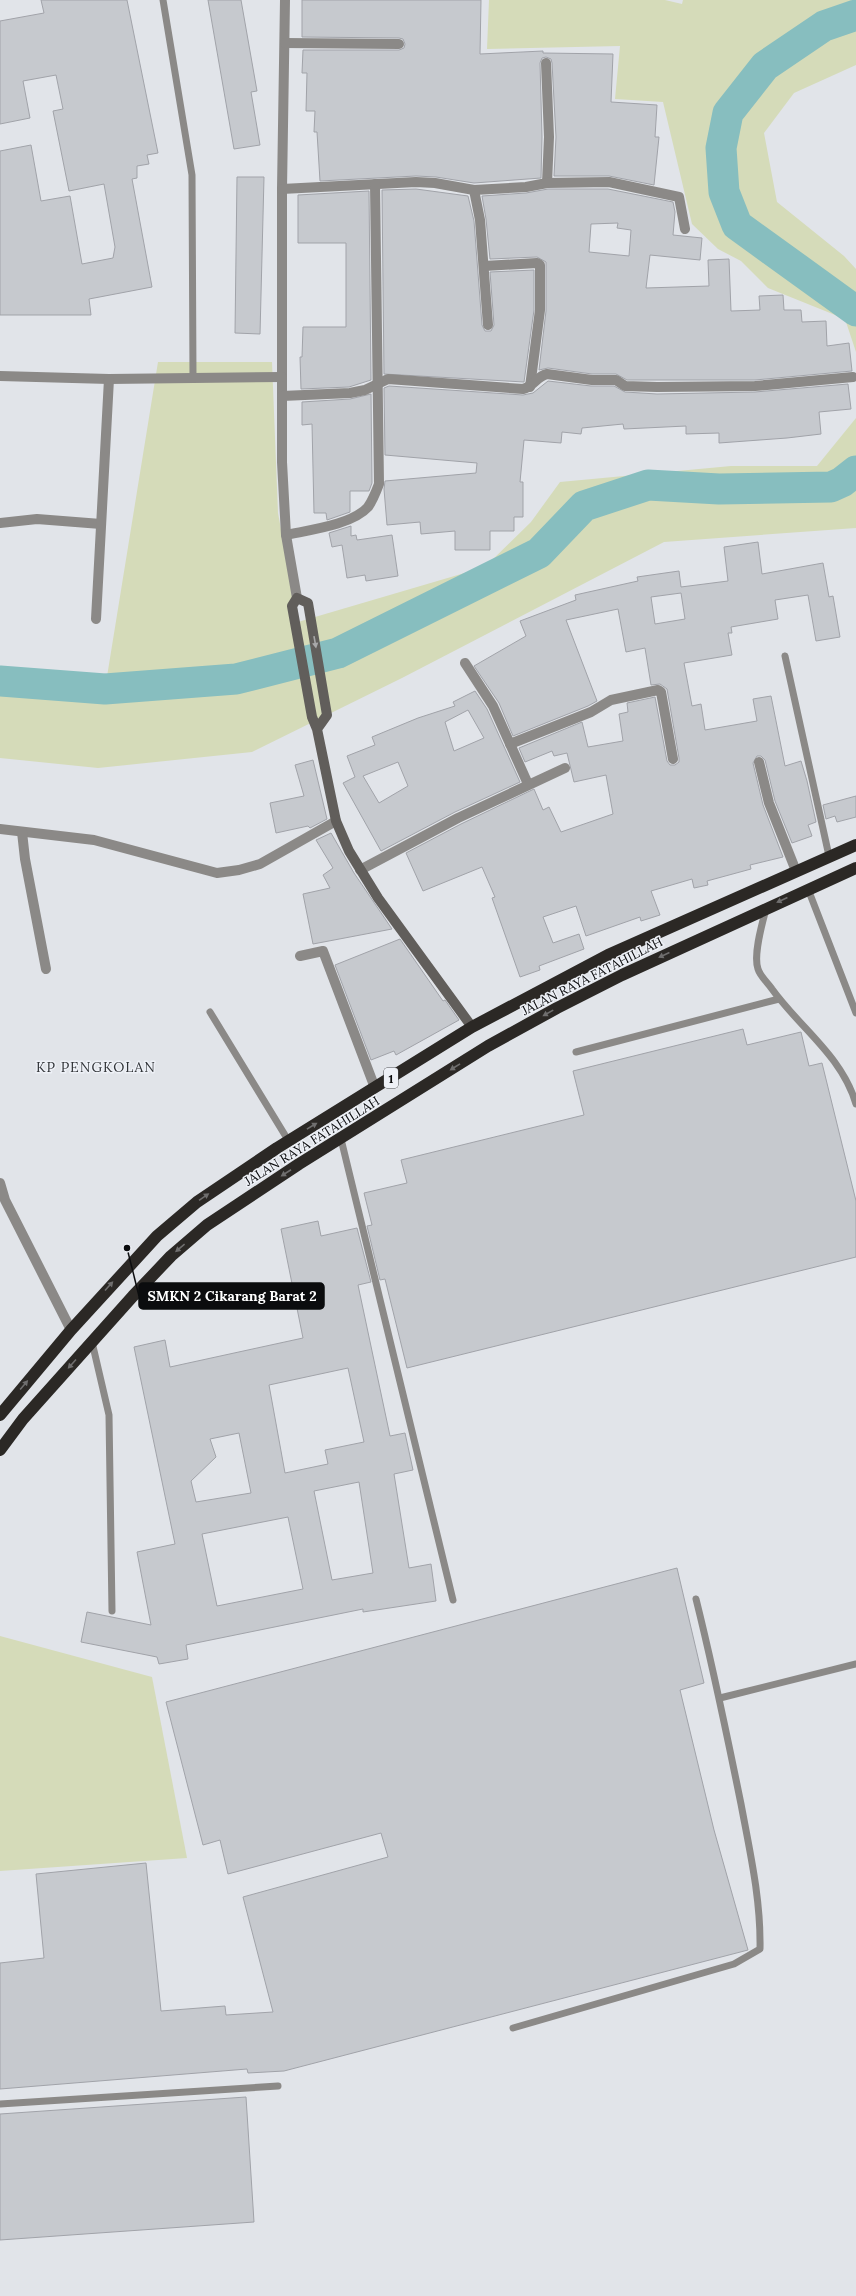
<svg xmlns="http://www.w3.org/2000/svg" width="856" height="2296" font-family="Lora,serif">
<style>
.green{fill:#d5dbb9}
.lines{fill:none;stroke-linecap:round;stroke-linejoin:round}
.river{stroke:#87bebf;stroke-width:31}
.building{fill:#c6c9ce;stroke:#a1a3a9;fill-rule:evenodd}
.lane{stroke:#8b8987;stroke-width:7}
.street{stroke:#8b8987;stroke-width:10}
.secondary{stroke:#615e5b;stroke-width:10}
.highway{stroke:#2b2825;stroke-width:12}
.oneway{fill:#a8a8a9}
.oneway2{fill:#6f6e6e}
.labels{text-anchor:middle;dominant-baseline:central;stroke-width:3;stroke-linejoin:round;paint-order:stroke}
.shield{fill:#eef1f7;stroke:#4f5154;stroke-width:1}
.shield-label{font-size:12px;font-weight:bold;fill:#0b0c0e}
.street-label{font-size:13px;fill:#0b0c0e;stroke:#eef1f7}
.neighbourhood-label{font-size:14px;letter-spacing:1px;fill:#303337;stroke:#eef1f7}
.leader{fill:none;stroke:#0b0c0e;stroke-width:1.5}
.callout-dot{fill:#0b0c0e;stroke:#eef1f7;stroke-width:1.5}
.callout{fill:#0b0c0e;stroke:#0b0c0e;stroke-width:1.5}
.callout-label{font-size:14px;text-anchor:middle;font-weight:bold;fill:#fff}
</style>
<rect width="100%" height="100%" fill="#e1e4e9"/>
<g class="green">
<polygon points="489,0 665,0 682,4 683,0 856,0 856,65 794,93 764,133 777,202 844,256 856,269 856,352 845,319 768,288 741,261 718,249 692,224 663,102 615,99 620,46 487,49"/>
<polygon points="158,362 272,362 278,513 298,622 485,567 531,522 560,482 731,466 817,466 856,418 856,528 664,542 402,678 252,752 98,768 0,758 0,681 105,689"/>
<polygon points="0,1636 152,1677 187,1858 0,1871"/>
</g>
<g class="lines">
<g class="river">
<polyline points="856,15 824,26 765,66 728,113 721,148 724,192 737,225 856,311"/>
<polyline points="0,681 105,689 236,679 338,653 539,553 584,506 648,485 719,489 831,487 842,482 856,471"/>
</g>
</g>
<g class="building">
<polygon points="41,0 127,0 158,153 147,155 149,164 137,166 137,178 132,179 152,287 89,299 91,315 0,315 0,151 31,145 41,201 70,196 82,264 113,258 115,247 104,184 69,191 53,111 63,109 56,75 23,81 30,118 0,124 0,21 44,13"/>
<polygon points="208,0 241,0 257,91 251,92 260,145 234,149"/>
<polygon points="302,0 481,0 480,54 543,51 543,53 613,54 611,102 657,105 655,137 659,137 654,185 609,176 554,176 556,137 552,63 551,59 546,57 542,58 540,63 542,137 541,178 474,183 436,177 416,176 320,181 317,132 314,132 315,111 306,111 307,73 302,73 303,50 399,50 404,48 405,44 403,39 399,38 302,37"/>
<polygon points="237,177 264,177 260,334 235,333"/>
<polygon points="416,189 468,196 474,221 482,325 485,331 491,331 494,325 490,272 534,270 534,310 524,382 384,374 382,190"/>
<path d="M548 189H608L673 202 675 212 673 235 702 238 700 260 650 255 646 288 709 286 708 260 729 259 731 311 760 310 759 296 783 295 784 310H801L802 322 826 321 827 346 849 343 852 371 755 380H627L616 374H592L548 368 539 370 546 311V262L537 257 490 259 486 219 482 196 526 193ZM618 223 617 228 631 230 629 256 589 252 591 224Z"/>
<polygon points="369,191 371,380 349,387 301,389 300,357 302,357 303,327 346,327 346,243 298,243 298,195"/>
<polygon points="548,381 591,386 614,386 625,392 657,394 755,392 848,384 851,409 819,412 821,434 787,438 719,443 719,433 686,434 686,426 624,429 623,424 582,428 581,434 562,432 561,443 524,440 520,482 523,482 523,517 514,517 514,531 490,531 490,550 455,550 455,531 421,534 420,522 387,525 384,489 385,481 476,473 477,463 385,455 384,388 389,386 523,395 533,393"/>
<polygon points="371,394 372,483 369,491 350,491 350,512 327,520 326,513 314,513 312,424 302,425 302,402 350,399"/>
<polygon points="351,526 351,536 356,535 357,540 392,535 398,576 366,581 365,575 347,578 342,545 332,547 329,533"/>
<path d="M758 542 762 574 823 563 829 597 833 596 840 637 816 641 808 595 775 600 778 619 731 627 732 633H728L732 655 684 663 692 706 701 704 705 730 757 721 753 699 771 696 785 766 801 761 807 781 816 822 808 825 812 836 792 843 775 801 765 760 761 756H757L753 763 763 805 783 857 750 865 751 869 707 881 708 885 694 888 692 879 651 891 660 915 641 921 640 917 586 936 576 906 543 917 553 943 579 934 584 949 539 966 540 970 520 977 492 898 495 897 482 867 423 891 406 853 461 824 534 789 543 810 549 807 561 832 613 814 606 775 574 782 567 753 554 756 552 751 525 762 519 748 582 722 588 747 623 741 619 714 628 712 627 703 655 697 667 761 670 765H675L679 762V758L667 689 660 684 651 685 645 648 626 652 618 609 566 620 597 701 588 706 513 736 499 703 474 666 526 636 520 621 576 600 575 595 638 581 637 577 679 571 681 587 728 581 724 547ZM681 593 685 619 655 624 651 597Z"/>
<path d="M475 691 487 709 520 782 455 812 381 851 343 783 355 777 347 756 375 745 372 737 418 718 455 706 453 702ZM468 710 484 738 454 751 445 722ZM398 762 408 786 379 803 363 776Z"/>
<polygon points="313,760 327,819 310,828 308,826 276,833 270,803 304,796 295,765"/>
<polygon points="856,796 856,817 837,822 835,816 826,819 823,805"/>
<polygon points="331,833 354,873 392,929 313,944 303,894 330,888 323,875 333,868 316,840"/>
<polygon points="400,939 443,1001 445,1000 459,1020 396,1055 394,1051 371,1060 335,965"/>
<polygon points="743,1029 747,1045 801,1032 809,1066 822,1063 856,1201 856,1257 407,1368 385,1279 380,1280 367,1226 372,1225 364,1193 407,1183 401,1160 584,1115 573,1071"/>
<path d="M318 1221 321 1236 357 1228 371 1282 358 1285 390 1436 405 1433 413 1470 394 1474 409 1568 431 1564 436 1601 363 1612V1609L186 1645 188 1659 159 1664 157 1657 81 1642 87 1612 151 1625 137 1552 175 1544 134 1347 165 1340 170 1367 303 1338 281 1229ZM348 1368 364 1442 325 1450 328 1464 285 1473 269 1385ZM239 1433 251 1493 196 1502 191 1481 216 1457 210 1439ZM359 1482 373 1573 332 1580 314 1491ZM288 1517 303 1589 217 1606 202 1534Z"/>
<polygon points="677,1568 704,1683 680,1690 714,1830 748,1950 284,2071 248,2073 247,2069 0,2089 0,1963 44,1958 36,1874 146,1863 161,2011 225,2006 226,2015 273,2012 243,1897 388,1857 381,1833 228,1874 220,1840 203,1845 166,1702"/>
<polygon points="246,2097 254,2222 0,2240 0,2114"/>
</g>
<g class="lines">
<g class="lane">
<polyline points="163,0 192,175 193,378"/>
<polyline points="785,656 829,856"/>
<polyline points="808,889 856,1013"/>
<path d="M766 909C762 924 753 955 758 969 760 976 768 983 772 989 800 1028 842 1056 856 1104"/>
<polyline points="210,1012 288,1140"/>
<polyline points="576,1052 779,999"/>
<polyline points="341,1139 453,1600"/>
<polyline points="92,1342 109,1415 112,1611"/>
<polyline points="720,1698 856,1664"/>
<path d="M513 2028 734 1964 760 1949C761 1900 750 1852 741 1804 727 1735 713 1667 696 1599"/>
<polyline points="0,2104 278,2086"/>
</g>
<g class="street">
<polyline points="285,0 282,189 282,462 286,535 297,598"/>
<polyline points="285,43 399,44"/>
<polyline points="546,63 549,137 547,183"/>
<polyline points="282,189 416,182 435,183 474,190 526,187 547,183 609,182 679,197 685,229"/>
<polyline points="474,190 480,220 488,325"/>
<polyline points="484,266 537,263 540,265 540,310 530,387"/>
<polyline points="0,376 109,379 282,377"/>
<path d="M282 396 350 393 365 390 388 379 523 389C533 387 537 376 547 374L592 380H616L625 386 657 387 755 386 853 377"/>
<polyline points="0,523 37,519 101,524"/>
<path d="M286 535C309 530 352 525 368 507 373 500 376 492 379 484L375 184"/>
<polyline points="96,619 109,379"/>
<polyline points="465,663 493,706 528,784"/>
<polyline points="510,744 591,712 611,700 658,690 661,692 673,759"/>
<polyline points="759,762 769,803 796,871"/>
<polyline points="0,829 94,840 217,873 239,870 260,864 336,821"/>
<polyline points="22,832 25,859 46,969"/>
<polyline points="360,870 458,818 565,768"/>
<polyline points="300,956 323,951 375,1088"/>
<polyline points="0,1183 5,1200 71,1330"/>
</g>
<polyline class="secondary" points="317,729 327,715 308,603 297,598 292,606 312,717 317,729 336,821 349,851 378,898 472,1027"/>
<g class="highway">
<polyline points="0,1415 71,1330 157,1236 197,1202 277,1148 472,1027 608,955 856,845"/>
<polyline points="0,1450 23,1419 133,1296 171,1256 207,1225 299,1164 488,1046 557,1008 622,975 856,868"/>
</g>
</g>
<defs><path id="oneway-solid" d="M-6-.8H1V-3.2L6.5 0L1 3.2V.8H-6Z"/></defs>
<use class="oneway" href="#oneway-solid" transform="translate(315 642) rotate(80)"/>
<g class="oneway2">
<use href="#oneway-solid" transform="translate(782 900) rotate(155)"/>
<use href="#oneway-solid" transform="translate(664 955) rotate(155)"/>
<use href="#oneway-solid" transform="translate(548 1013) rotate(151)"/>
<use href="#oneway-solid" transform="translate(455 1067) rotate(148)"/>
<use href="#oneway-solid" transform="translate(312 1126) rotate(-31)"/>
<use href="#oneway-solid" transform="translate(286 1173) rotate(147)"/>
<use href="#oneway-solid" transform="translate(204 1197) rotate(-34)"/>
<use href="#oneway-solid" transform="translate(180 1248) rotate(140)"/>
<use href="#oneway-solid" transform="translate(109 1286) rotate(-48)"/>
<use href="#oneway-solid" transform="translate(72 1364) rotate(132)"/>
<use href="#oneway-solid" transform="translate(24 1385) rotate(-50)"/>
</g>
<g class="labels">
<rect class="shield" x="384" y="1068" width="14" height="20" rx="3"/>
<g class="shield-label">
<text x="391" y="1078">1</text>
</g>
<g class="street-label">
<text transform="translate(592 976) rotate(-27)">JALAN RAYA FATAHILLAH</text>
<text transform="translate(312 1141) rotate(-32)">JALAN RAYA FATAHILLAH</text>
</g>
<g class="neighbourhood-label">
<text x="96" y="1067">KP PENGKOLAN</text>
</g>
</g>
<path class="leader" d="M127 1248L139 1296"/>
<circle class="callout-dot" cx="127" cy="1248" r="4"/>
<rect class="callout" x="139" y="1283" width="185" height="26" rx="4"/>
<g class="callout-label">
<text x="232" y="1301">SMKN 2 Cikarang Barat 2</text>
</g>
</svg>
